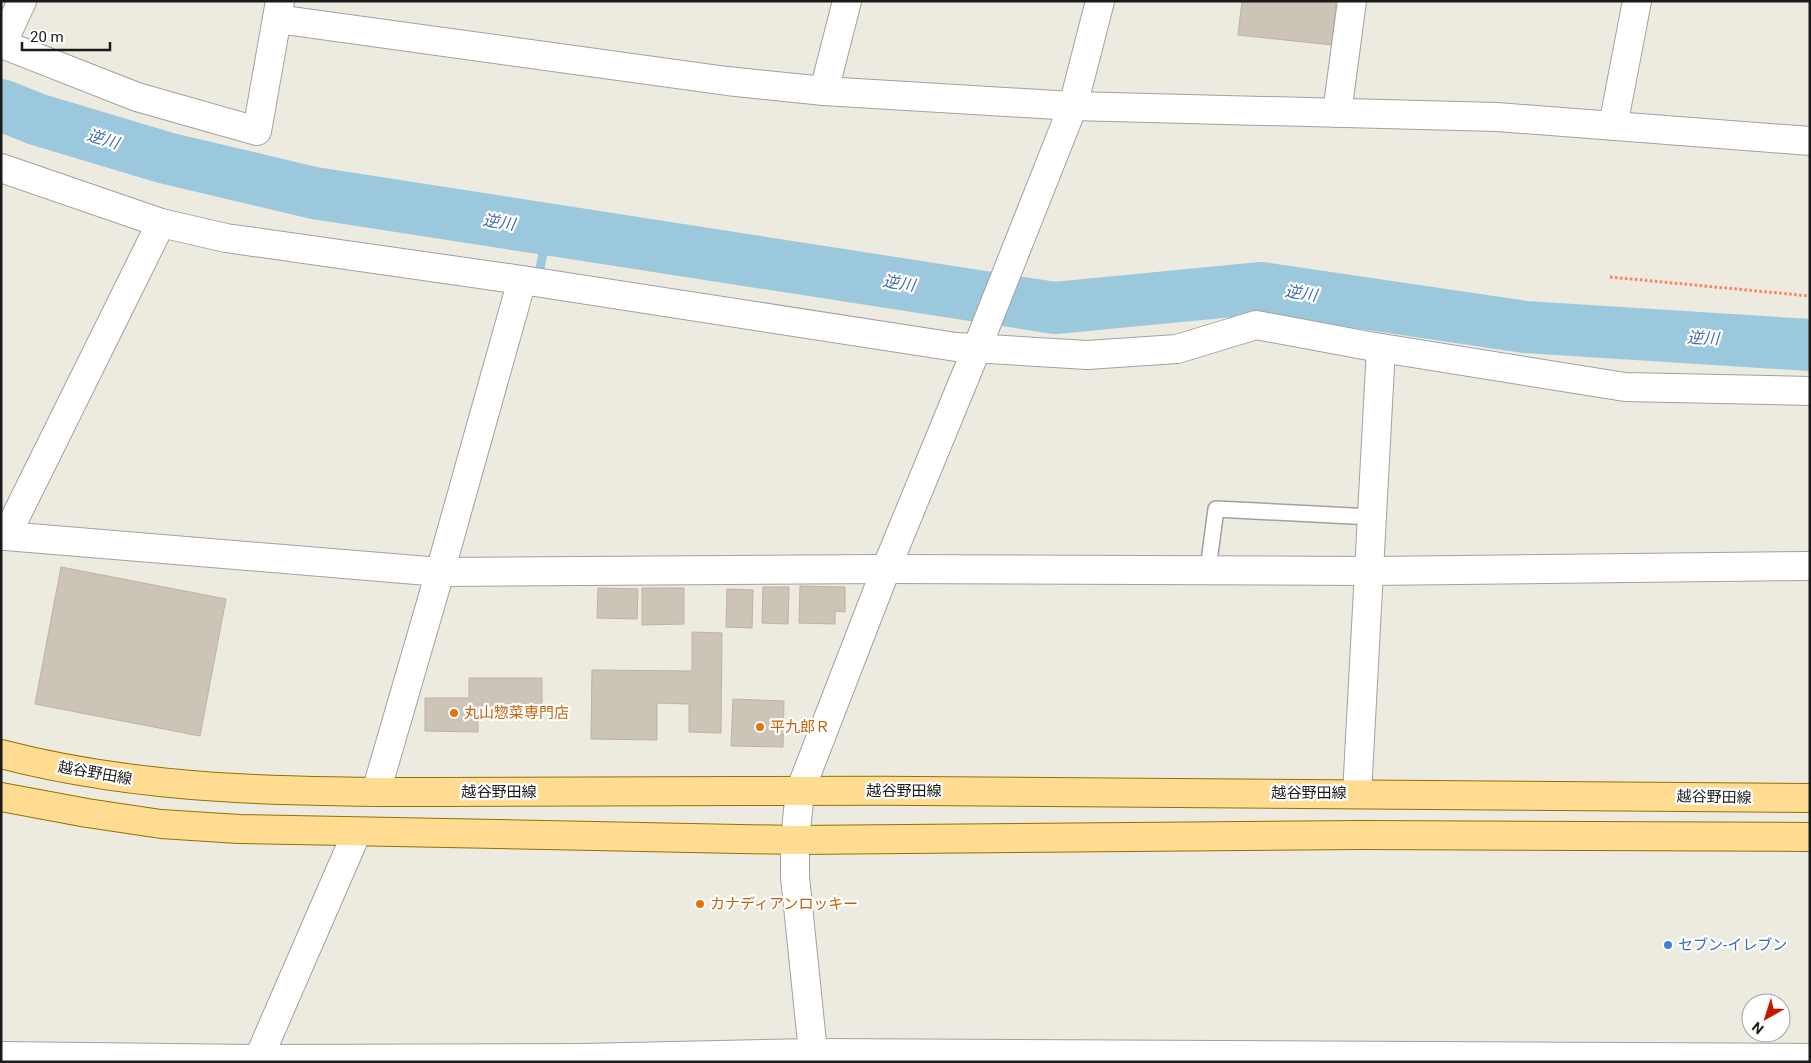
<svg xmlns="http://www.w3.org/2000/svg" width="1811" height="1063" font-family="Roboto,'Noto Sans JP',sans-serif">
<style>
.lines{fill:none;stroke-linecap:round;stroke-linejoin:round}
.stream{stroke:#9cc8de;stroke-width:9}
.river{stroke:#9cc8de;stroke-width:52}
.building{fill:#cdc4b8;stroke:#bfb2a0}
.service-casing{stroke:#a1a1a1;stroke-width:18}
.minor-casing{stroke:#a1a1a1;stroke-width:30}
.tertiary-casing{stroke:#a1a1a1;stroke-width:30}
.primary-casing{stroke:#917100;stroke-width:30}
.path{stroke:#ff815e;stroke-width:3;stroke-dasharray:2.5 2.5;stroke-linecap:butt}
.service{stroke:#fff;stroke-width:15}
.minor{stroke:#fff;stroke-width:28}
.tertiary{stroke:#fff;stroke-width:28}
.primary{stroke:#ffdc92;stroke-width:28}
.food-dot{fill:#e8710a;stroke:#fff;stroke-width:2}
.shop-dot{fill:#3f7fe0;stroke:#fff;stroke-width:2}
.labels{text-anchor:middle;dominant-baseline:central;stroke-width:4.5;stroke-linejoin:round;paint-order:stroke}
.food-label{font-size:15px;fill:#c56008;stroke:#fff;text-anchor:start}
.street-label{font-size:15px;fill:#1a1a1a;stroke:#fff}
.shop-label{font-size:15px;fill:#366cbe;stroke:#fff;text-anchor:start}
.water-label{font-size:16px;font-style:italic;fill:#426cae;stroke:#fff}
</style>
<rect width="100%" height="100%" fill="#edeadf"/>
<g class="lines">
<polyline class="stream" points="540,268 548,230"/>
<polyline class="river" points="1,105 36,119 166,158 314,193 1055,308 1262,288 1525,327 1810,345"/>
</g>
<g class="building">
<polygon points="1242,1 1336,1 1332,45 1238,35"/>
<polygon points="61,567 226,599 200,736 35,704"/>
<polygon points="800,586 845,587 845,612 835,611 835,624 799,623"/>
<polygon points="763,587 789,587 788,624 762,623"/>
<polygon points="598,588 638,589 637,619 597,618"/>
<polygon points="642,588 684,588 684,624 642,625"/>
<polygon points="727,589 753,590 752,628 726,627"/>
<polygon points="692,632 722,633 721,733 689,732 689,704 657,703 657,740 591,739 592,670 692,671"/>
<polygon points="469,678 542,678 542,710 478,709 478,732 425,731 425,698 469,698"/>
<polygon points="733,699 784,701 783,747 731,746"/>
</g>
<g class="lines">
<g class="service-casing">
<polyline id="service" points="1208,569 1216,509 1372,517"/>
</g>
<g class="minor-casing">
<g id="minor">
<polyline points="22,1 2,44 137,97 257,131 280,1"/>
<polyline points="277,19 727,81 824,91 1073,106 1497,117 1810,141"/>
<polyline points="824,91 847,1"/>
<polyline points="1337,113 1352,1"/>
<polyline points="1613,126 1637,1"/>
<polyline points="1,168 161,223 226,238 522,280 956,347 1087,355 1177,349 1256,325 1369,346 1625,387 1810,391"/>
<polyline points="1,534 6,536 440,572 886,569 1370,571 1810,566"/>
<polyline points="6,536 161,223"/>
<polyline points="376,792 440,572 522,280"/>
<polyline points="1357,794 1381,348"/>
<polyline points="1,1056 258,1059 582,1058 813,1053 1810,1058"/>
</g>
</g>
<g class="tertiary-casing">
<g id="tertiary">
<polyline points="257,1062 357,832"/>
<polyline points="814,1062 795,877 795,840 800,791 886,569 977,348 1073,106 1100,1"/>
</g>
</g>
<g class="primary-casing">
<g id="primary">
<path d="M1 754C143 791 289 792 435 792 538 792 642 791 745 791 1100 790 1455 793 1810 798"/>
<polyline points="1,797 87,813 161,824 239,829 795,840 1361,835 1810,837"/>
</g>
</g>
<polyline class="path" points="1610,277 1810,296"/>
<use href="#service" class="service"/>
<use href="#minor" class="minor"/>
<use href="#tertiary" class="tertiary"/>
<use href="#primary" class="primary"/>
</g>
<g class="food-dot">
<circle cx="454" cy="713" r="5"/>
<circle cx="760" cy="727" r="5"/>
<circle cx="700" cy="904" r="5"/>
</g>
<circle class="shop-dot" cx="1668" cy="945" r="5"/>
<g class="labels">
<g class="food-label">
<text x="464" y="713">丸山惣菜専門店</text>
<text x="770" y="727">平九郎Ｒ</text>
<text x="710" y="904">カナディアンロッキー</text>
</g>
<g class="street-label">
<text transform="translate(95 773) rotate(10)">越谷野田線</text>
<text x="904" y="791">越谷野田線</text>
<text x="499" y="792">越谷野田線</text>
<text x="1309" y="793">越谷野田線</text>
<text transform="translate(1714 797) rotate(1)">越谷野田線</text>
</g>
<g class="shop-label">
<text x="1678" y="945">セブン-イレブン</text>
</g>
<g class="water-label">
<text transform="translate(103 139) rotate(17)">逆川</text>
<text transform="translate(499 222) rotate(9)">逆川</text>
<text transform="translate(899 283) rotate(9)">逆川</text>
<text transform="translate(1301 293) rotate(9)">逆川</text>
<text transform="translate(1703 338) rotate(3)">逆川</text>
</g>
</g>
<rect width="1811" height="1063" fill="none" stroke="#1a1a1a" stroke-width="5"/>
<g transform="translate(1766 1018) rotate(219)"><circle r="24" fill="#ffffff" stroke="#a3a3a3"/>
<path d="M0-4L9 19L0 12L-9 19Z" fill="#c51700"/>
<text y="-8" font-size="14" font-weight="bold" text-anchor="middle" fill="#1a1a1a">N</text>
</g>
<path d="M22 42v8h88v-8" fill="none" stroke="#1a1a1a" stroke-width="2.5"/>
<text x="30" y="42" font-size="15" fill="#1a1a1a" stroke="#ffffff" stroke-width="4" paint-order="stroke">20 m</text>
</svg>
